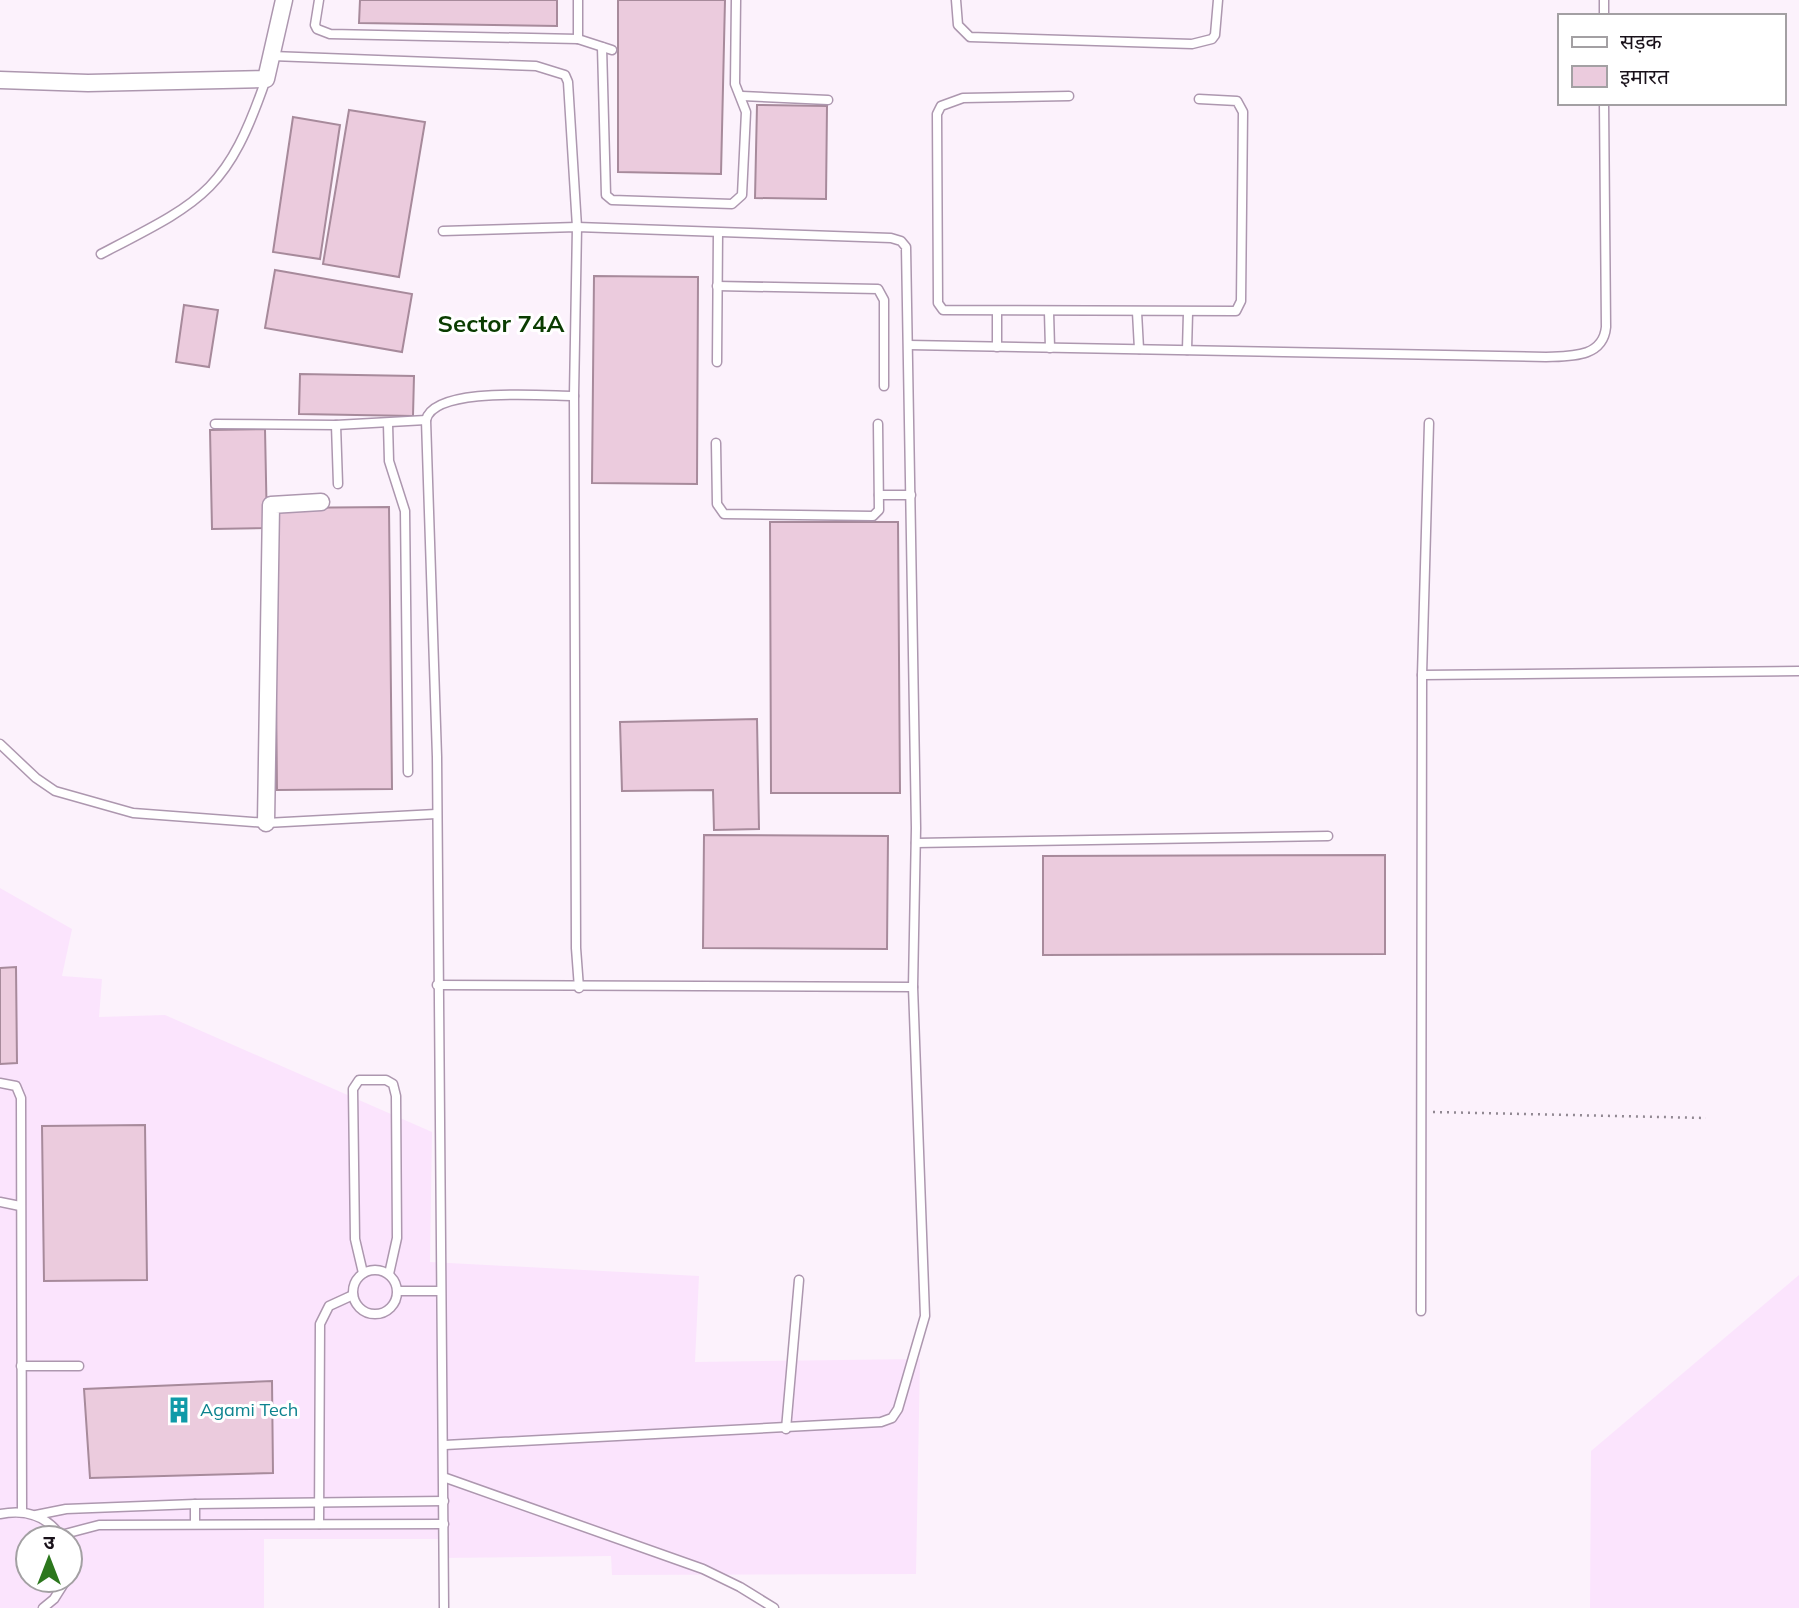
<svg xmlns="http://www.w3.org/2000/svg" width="1799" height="1608" viewBox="0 0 1799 1608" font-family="Mulish,'Noto Sans Devanagari',sans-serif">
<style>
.built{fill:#fbe4fd;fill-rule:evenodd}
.building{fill:#ebcbdd;stroke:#a78a9b;stroke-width:2}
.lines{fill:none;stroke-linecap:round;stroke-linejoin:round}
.lane-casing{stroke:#ad97af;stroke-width:11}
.street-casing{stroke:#ad97af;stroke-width:19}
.path{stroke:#918892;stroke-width:2.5;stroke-dasharray:2 5;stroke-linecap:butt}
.lane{stroke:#fff;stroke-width:8}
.street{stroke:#fff;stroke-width:16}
.labels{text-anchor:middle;stroke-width:6;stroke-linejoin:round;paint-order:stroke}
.culture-label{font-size:18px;fill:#0d838f;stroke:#fff;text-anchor:start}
.district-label{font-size:24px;font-weight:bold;fill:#0a3c01;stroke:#fff}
</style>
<rect width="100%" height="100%" fill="#fcf2fc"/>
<g class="built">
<path d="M0 888 72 929 62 976 102 979 99 1017 165 1015 432 1132 430 1262 699 1276 695 1362 920 1359 916 1574 612 1575 611 1556 440 1558 439 1539H264V1608H0ZM28 1538H70V1580H28Z"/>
<polygon points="1799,1275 1799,1608 1590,1608 1591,1451"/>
</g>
<g class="building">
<polygon points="360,0 557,0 557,26 359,23"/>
<polygon points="618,0 725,0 721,174 618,172"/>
<polygon points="757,105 827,106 826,199 755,198"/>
<polygon points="349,110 425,122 399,277 323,264"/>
<polygon points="293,117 340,125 320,259 273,252"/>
<polygon points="275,270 412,294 402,352 265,328"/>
<polygon points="594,276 698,277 697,484 592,483"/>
<polygon points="184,305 218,310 209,367 176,362"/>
<polygon points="300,374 414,376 413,416 299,414"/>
<polygon points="265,429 267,528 212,529 210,430"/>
<polygon points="389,507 392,789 277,790 274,508"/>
<polygon points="770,522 898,522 900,793 771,793"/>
<polygon points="757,719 759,829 714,830 713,790 622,791 620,722"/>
<polygon points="704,835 888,836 887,949 703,948"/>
<polygon points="1385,855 1385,954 1043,955 1043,856"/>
<polygon points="16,967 17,1063 0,1064 0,968"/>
<polygon points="145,1125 147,1280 44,1281 42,1126"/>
<polygon points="272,1381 273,1473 90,1478 84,1389"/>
</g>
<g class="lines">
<g class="lane-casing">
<g id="lane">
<polyline points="319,0 315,25 317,29 330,34 578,39 612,50"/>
<polyline points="956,0 958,25 970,37 1192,44 1212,39 1215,35 1218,0"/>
<polyline points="1604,0 1604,16"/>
<polyline points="578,39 578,0"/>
<polyline points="602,47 606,195 612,200 732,204 742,195 746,112 735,84 736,0"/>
<polyline points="272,56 536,66 565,75 568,82 577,227 574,396 576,948 579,988"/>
<polyline points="742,96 828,100"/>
<polyline points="1069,96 963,98 941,106 937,114 938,303 943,310 1236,311 1241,301 1243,112 1237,101 1199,99"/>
<polyline points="443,231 577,227 891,238 901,241 906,247 916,828 913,987 925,1316 898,1409 892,1418 881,1422 445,1445"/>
<path d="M101 254C203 201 227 192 266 79"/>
<polyline points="717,286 878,289 884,300 884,386"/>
<polyline points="997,311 997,347"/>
<polyline points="1049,312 1050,348"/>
<polyline points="1137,312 1139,349"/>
<path d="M909 345 1546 357C1570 356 1603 358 1606 327L1604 103"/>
<polyline points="1187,350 1188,313"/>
<polyline points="717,362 718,233"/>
<polyline points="215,424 336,425 426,420"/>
<polyline points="388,424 389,461 405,511 408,772"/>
<polyline points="336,425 338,484"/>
<polyline points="716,443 717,504 724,514 873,516 879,510 878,424"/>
<polyline points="879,495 911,495"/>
<polyline points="1422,675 1799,671"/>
<polyline points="0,744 36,778 55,791 133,813 266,823 436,814"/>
<polyline points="916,843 1328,836"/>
<polyline points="437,985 913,987"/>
<polyline points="0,1083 16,1086 21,1098 22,1510"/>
<polyline points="0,1202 20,1206"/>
<circle cx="375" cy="1292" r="22"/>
<polyline points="363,1273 355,1239 353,1089 359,1080 386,1080 393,1084 396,1096 397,1238 389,1274"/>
<polyline points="398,1291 439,1291"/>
<polyline points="1421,1311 1422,675 1429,423"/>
<polyline points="21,1366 79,1366"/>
<polyline points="786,1429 799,1280"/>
<polyline points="446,1478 703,1569 740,1587 774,1608"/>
<polyline points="195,1504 195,1524"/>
<path d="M0 1514C26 1509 47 1515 62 1538"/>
<polyline points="36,1515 66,1509 195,1504 444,1501"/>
<polyline points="319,1524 320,1324 329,1306 353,1295"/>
<polyline points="61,1535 99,1525 444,1524"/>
<polyline points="43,1608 54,1599 66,1580"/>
<path d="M444 1608 437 757 426 420C434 386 545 396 574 396"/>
</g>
</g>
<g class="street-casing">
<g id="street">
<polyline points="0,80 88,83 266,79 284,0"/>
<polyline points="266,823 271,505 321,502"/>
</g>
</g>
<polyline class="path" points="1433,1112 1706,1118"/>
<use href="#lane" class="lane"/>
<use href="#street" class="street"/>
</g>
<defs>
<g id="building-bare" transform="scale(2.1)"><path d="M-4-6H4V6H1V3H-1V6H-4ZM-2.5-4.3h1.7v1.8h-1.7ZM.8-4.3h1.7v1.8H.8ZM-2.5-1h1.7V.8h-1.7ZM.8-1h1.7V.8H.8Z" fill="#0f9aa8" stroke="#fff" stroke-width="2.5" paint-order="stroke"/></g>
</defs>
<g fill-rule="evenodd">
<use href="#building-bare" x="179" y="1410"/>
</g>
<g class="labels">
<g class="culture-label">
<text x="200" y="1416">Agami Tech</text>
</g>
<g class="district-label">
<text x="501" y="332">Sector 74A</text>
</g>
</g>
<rect x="1558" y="14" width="228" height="91" fill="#ffffff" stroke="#a3a0a3" stroke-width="2"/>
<rect x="1572" y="37" width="35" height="10" fill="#ffffff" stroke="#a3a0a3" stroke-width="2"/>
<text x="1620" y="49" font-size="21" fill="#19111a">सड़क</text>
<rect x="1572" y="66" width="35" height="21" fill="#ebcbdd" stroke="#a3a0a3" stroke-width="2"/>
<text x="1620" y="84" font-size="21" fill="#19111a">इमारत</text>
<g transform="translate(49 1559)"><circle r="33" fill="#ffffff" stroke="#a3a0a3" stroke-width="2"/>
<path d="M0-5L12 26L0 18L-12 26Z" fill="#2c771d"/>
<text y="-10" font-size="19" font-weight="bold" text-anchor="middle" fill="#19111a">उ</text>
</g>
</svg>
